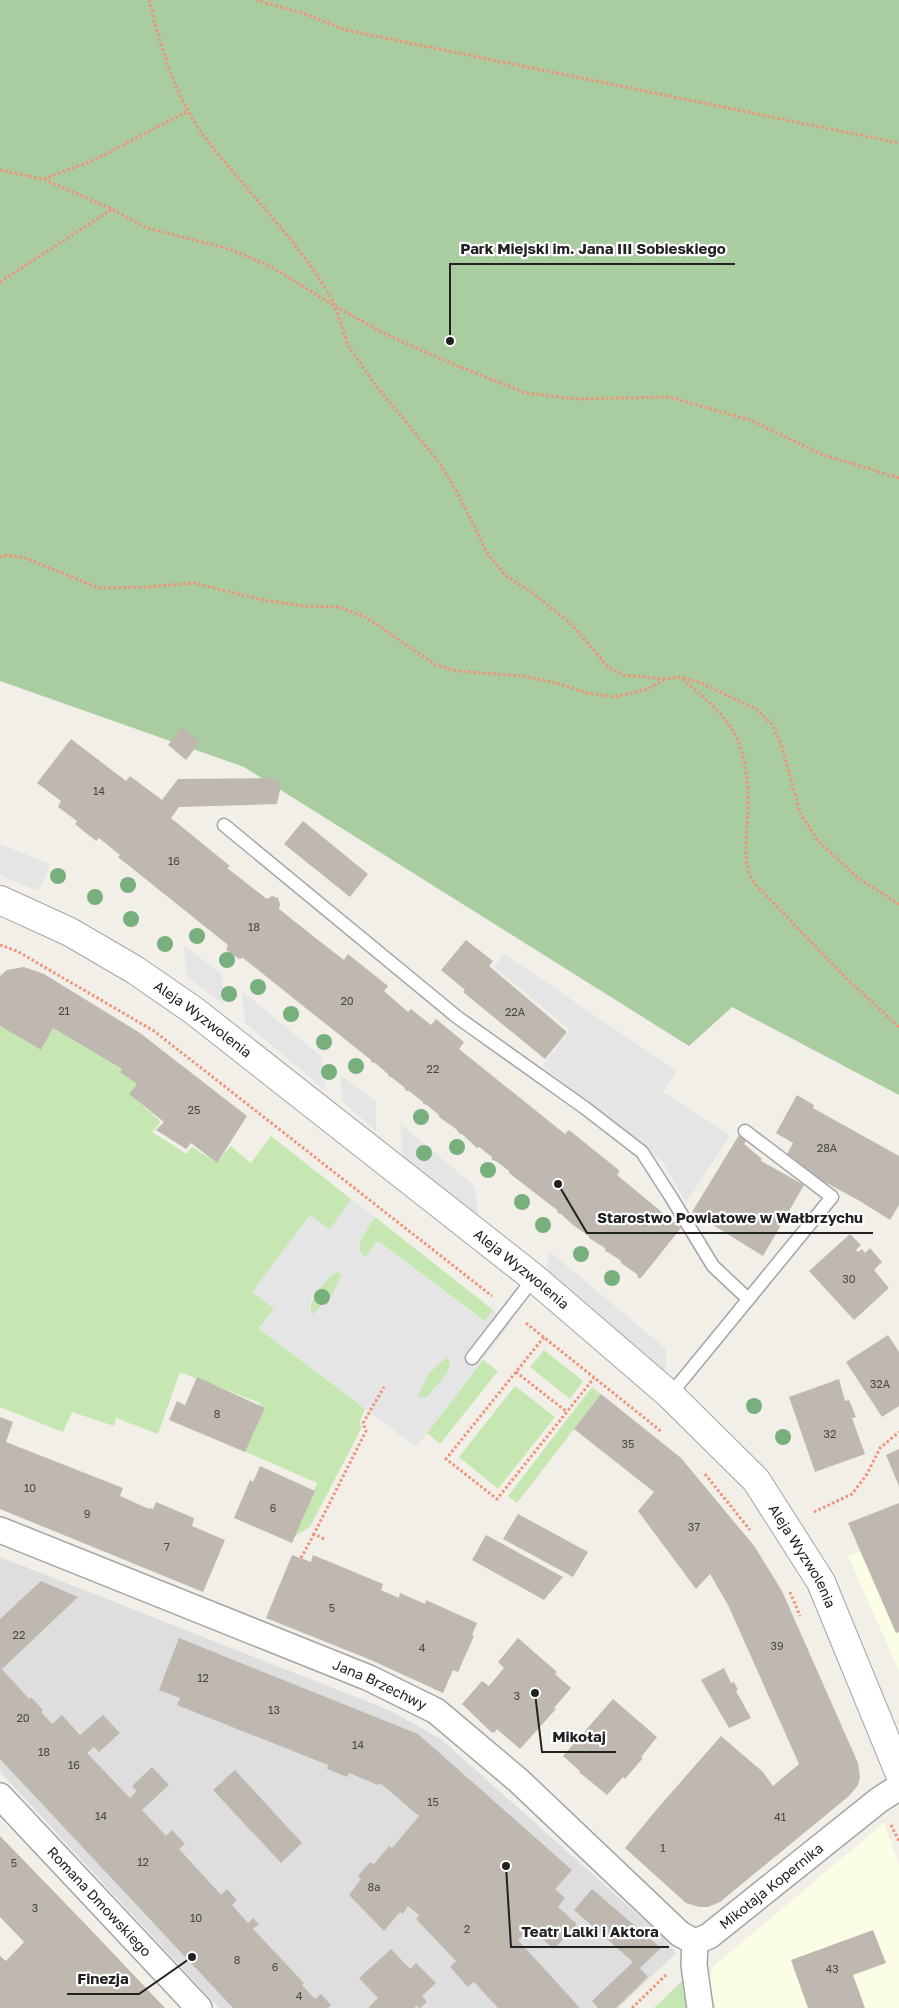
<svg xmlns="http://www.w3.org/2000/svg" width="899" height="2008" viewBox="0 0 899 2008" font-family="'Golos Text',sans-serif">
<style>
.residential{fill:#dfdede}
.education{fill:#fbfde5}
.grass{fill:#c7e7b2}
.forest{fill:#a9cda0}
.parking{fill:#e5e5e5;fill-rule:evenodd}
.building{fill:#beb8b1}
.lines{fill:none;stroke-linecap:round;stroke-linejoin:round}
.service-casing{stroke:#a5a5a5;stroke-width:15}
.minor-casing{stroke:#a5a5a5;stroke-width:28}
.tertiary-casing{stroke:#a5a5a5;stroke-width:30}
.path{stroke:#f29178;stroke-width:3;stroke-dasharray:2.5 2.5;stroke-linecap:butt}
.service{stroke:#fff;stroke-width:12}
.minor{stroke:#fff;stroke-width:25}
.tertiary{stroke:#fff;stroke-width:28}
.tree{fill:#77af7d}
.labels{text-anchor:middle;stroke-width:4.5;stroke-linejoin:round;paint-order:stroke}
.number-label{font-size:11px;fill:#484745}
.street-label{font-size:14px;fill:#212121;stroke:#fff}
.leader{fill:none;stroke:#212121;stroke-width:2}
.callout-dot{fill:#212121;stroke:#fff;stroke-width:2}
.callout-label{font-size:15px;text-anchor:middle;font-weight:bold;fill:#212121;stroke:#fff;stroke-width:4.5;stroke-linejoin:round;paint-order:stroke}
</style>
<rect width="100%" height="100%" fill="#f1efe8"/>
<polygon class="residential" points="0,1557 391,1711 442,1740 663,1937 676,1953 618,2008 219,2008 0,1772"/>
<g class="education">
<polygon points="899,1503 899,1671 848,1556 860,1551 848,1523"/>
<polygon points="884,1823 899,1865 899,2008 716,2008 710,1989 710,1976 714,1966"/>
</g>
<g class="grass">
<polygon points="0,1026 41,1050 53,1028 122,1069 137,1084 130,1094 161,1122 152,1132 187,1154 192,1147 217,1163 230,1146 251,1163 271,1136 351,1199 330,1230 310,1215 274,1309 259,1328 365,1409 359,1423 362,1427 310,1527 295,1536 317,1483 242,1450 260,1403 180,1372 158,1434 116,1418 114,1426 72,1412 63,1432 0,1407"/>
<polygon points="375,1217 493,1310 486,1322 378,1241 365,1257 360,1251 359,1242"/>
<path d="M337 1272 342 1274 331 1297 312 1315C305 1303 325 1277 337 1272Z"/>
<polygon points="544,1350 583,1381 570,1399 530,1367"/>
<path d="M448 1356C456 1370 436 1389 426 1398L417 1397 429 1373Z"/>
<polygon points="483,1360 498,1371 440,1444 427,1433"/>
<polygon points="515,1386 555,1417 498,1489 459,1457"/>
<polygon points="592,1387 601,1394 517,1503 508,1496"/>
<polygon points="683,1980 686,2008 654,2008"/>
</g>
<polygon class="forest" points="0,0 899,0 899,1095 732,1007 689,1046 244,767 0,681"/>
<g class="parking">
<polygon points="0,844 50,864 39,891 0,875"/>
<polygon points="184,946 222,974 224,1005 187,977"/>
<polygon points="504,954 677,1071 663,1092 730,1135 686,1203 663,1162 542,1066 570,1030 494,967"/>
<polygon points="242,991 322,1057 325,1090 245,1023"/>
<polygon points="340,1075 376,1101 376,1131 343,1102"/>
<polygon points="401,1124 475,1187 478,1217 402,1155"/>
<path d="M351 1199 375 1217 359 1242 360 1251 365 1257 378 1241 485 1322 493 1310 511 1323 416 1447 259 1329 274 1309 252 1292 310 1215 330 1230ZM337 1272 342 1274 331 1297 312 1315 309 1309 312 1299 329 1277ZM448 1356 451 1363 448 1372 426 1398 417 1397 429 1373Z"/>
<polygon points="549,1251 666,1349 666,1372 546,1271"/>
</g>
<g class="building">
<polygon points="182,727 200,742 186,760 168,745"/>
<polygon points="71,739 126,781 130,776 162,800 178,779 278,778 280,790 277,804 179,807 171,818 230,866 227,868 267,899 272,896 278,898 280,904 279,909 318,940 344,960 348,954 388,986 384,991 408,1012 411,1009 431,1025 436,1019 464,1042 459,1049 565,1134 569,1130 620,1171 617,1175 681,1228 641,1278 638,1278 637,1274 621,1263 621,1261 608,1252 606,1252 605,1248 589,1238 589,1236 573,1225 560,1213 558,1214 557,1210 509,1173 509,1171 496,1161 492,1160 492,1157 479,1147 477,1148 462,1134 460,1134 456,1129 439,1117 439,1115 427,1105 423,1104 423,1102 409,1091 406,1091 404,1087 391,1077 389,1077 388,1074 375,1063 371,1062 371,1060 243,958 239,959 226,950 228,945 118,857 120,855 99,838 96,841 75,824 77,821 58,807 61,801 37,783"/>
<polygon points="303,821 368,874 350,897 284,844"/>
<polygon points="466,940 493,961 489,966 567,1032 545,1059 463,992 465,990 441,970"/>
<polygon points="24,967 44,974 140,1033 247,1116 217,1163 191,1143 186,1149 156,1130 164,1122 129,1094 137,1084 120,1072 122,1069 53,1028 41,1050 0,1026 0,976 7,970"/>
<polygon points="797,1095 814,1105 813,1108 899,1156 899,1205 890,1220 858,1200 784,1160 793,1143 776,1133"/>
<polygon points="739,1135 746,1141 744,1144 762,1159 761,1161 804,1185 763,1256 692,1212"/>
<polygon points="850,1234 861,1245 856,1250 858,1252 862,1249 865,1253 870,1248 882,1262 874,1270 889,1288 854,1320 809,1271"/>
<polygon points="888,1335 899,1352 899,1406 882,1417 846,1362"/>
<polygon points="197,1377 265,1408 245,1452 169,1420 177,1401 185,1405"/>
<polygon points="839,1379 845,1401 849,1400 856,1417 852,1418 865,1454 815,1472 789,1397"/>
<polygon points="601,1394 681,1458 755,1547 782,1591 858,1763 860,1777 858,1785 849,1796 720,1902 708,1907 699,1907 686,1903 625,1848 657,1809 721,1736 763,1772 773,1786 799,1764 728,1605 710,1574 696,1589 638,1511 654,1492 574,1429"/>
<polygon points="0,1417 13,1422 6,1442 123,1488 120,1496 149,1509 150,1508 153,1509 156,1502 194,1518 192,1526 225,1540 203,1592 0,1509"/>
<polygon points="899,1449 899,1486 886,1455"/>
<polygon points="260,1466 315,1491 292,1543 234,1518 250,1480 253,1482"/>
<polygon points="899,1503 899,1632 896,1633 848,1523"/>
<polygon points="518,1514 588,1552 573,1577 503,1539"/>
<polygon points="486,1535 563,1577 544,1600 472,1560"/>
<polygon points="292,1555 311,1562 313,1555 383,1584 381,1590 399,1598 400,1593 425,1604 426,1600 477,1623 472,1635 474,1636 458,1672 453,1670 443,1693 371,1660 266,1618"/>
<polygon points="41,1581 78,1597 2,1669 29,1699 31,1697 43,1710 41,1712 52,1724 62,1715 80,1735 103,1715 120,1733 99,1752 94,1747 87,1753 130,1798 137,1791 132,1786 152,1767 169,1785 142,1810 166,1836 172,1830 185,1844 179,1849 221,1895 227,1889 237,1900 232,1905 248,1923 253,1918 259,1924 253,1929 304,1983 302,1985 315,1999 321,1994 331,2005 328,2008 233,2008 0,1759 0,1619"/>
<polygon points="179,1638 418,1734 572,1870 555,1889 565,1898 558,1907 577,1924 554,1949 530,1928 518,1940 580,2008 498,2008 474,1982 468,1987 450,1967 456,1961 416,1919 419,1915 408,1906 403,1914 400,1912 384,1931 349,1895 361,1879 358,1876 370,1862 374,1864 389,1846 392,1848 419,1816 380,1783 378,1785 349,1773 347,1777 327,1769 328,1765 177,1705 180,1698 159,1690"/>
<polygon points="518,1638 557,1672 555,1674 571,1688 554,1708 556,1709 520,1749 497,1729 494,1733 491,1732 462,1704 482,1681 489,1686 504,1668 498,1662"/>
<polygon points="724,1668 731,1683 734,1682 738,1690 736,1691 751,1718 729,1728 701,1680"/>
<polygon points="613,1699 657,1737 641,1757 643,1758 625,1779 623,1777 607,1795 579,1772 580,1771 563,1756"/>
<polygon points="235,1770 302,1843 281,1863 213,1790"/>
<polygon points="0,1836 92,1931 165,2008 0,2008 0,1956 6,1961 24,1942 0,1917"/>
<polygon points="592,1889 661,1948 640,1968 648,1977 616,2008 598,2008 592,2001 633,1962 574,1910"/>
<polygon points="873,1930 886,1963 853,1975 865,2008 808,2008 791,1960"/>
<polygon points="391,1949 410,1969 416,1963 436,1983 422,1996 427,2002 420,2008 416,2006 414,2008 368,2008 378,1998 359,1978"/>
</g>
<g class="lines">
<g class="service-casing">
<g id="service">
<polyline points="224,825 457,1017 585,1108 642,1152 671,1197 713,1266 748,1299"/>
<polyline points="472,1358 534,1278"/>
<polyline points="670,1395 832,1197 745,1131"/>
</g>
</g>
<g class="minor-casing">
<g id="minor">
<path id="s1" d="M0 1530 369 1678 436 1711 519 1781 680 1934 695 1942"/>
<path id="s2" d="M0 1796 199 2008"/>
<path id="s3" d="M695 1942 709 1936 879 1800 899 1787"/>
<polyline points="695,1942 694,1965 700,2008"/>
</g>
</g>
<g class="tertiary-casing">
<g id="tertiary">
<path id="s4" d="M0 900 70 932 135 970 193 1010 534 1278 670 1395 756 1480 821 1582 899 1772"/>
</g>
</g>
<g class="path">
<path d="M149 0C159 38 169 77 188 111 203 139 226 163 246 187 278 224 311 261 335 305"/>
<polyline points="256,0 305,14 346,30 899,143"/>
<polyline points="0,170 43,179 112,209 147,228 229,249 270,266 335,306"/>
<polyline points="44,179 94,160 188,111"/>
<polyline points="0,282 112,209"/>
<polyline points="899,478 821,454 750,420 669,397 575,399 526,393 455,365 387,335 335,306 348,346 377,387 439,462 458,494 488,554 505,575 533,593 571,624 609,668 624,675 665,679 681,677 701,683 756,709 771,723 781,743 800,813 818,841 858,878 899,904"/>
<polyline points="0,557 4,555 25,558 99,588 147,587 194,583 263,600 304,606 338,607 364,616 436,665 456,671 523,676 560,684 587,693 615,697 647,689 664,680"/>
<path d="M683 679C700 694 722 712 733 731 749 758 749 795 747 825 746 845 743 867 755 884L847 979 899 1027"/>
<polyline points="0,945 17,951 154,1031 492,1296"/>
<polyline points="526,1323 662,1432"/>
<polyline points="544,1337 446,1459 497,1499 594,1378"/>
<polyline points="516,1372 567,1412"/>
<polyline points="705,1474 750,1530"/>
<polyline points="814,1512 852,1494 867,1474 880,1448 899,1432"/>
<polyline points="324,1539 314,1534 366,1431 363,1423 384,1387"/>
<polyline points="301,1558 314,1534"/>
<polyline points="790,1592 800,1616"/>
<polyline points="891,1825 899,1841"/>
<polyline points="632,2008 666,1975"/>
</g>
<use href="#service" class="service"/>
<use href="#minor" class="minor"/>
<use href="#tertiary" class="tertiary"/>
</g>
<g class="tree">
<circle cx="58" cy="876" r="8"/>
<circle cx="128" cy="885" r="8"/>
<circle cx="95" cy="897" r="8"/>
<circle cx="131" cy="919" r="8"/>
<circle cx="197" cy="936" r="8"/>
<circle cx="165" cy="944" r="8"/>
<circle cx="227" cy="960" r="8"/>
<circle cx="258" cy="987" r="8"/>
<circle cx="229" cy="994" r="8"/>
<circle cx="291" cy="1014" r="8"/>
<circle cx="324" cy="1042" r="8"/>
<circle cx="356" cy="1066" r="8"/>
<circle cx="329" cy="1072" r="8"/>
<circle cx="421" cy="1117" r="8"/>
<circle cx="457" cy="1147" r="8"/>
<circle cx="424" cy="1153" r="8"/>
<circle cx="488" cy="1170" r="8"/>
<circle cx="522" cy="1202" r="8"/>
<circle cx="543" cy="1225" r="8"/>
<circle cx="581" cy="1254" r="8"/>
<circle cx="612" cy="1278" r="8"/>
<circle cx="322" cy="1297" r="8"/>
<circle cx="754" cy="1406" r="8"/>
<circle cx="783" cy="1437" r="8"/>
</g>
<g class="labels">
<g class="number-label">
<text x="99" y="795">14</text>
<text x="174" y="865">16</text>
<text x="254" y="931">18</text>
<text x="347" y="1005">20</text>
<text x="64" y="1015">21</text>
<text x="515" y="1016">22A</text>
<text x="433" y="1073">22</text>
<text x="194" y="1114">25</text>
<text x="827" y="1152">28A</text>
<text x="849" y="1283">30</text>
<text x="880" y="1388">32A</text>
<text x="217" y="1418">8</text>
<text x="830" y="1438">32</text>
<text x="628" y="1448">35</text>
<text x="30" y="1492">10</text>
<text x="273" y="1512">6</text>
<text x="87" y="1518">9</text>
<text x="694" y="1531">37</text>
<text x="167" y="1551">7</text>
<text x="332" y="1612">5</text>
<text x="19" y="1639">22</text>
<text x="777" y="1650">39</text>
<text x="422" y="1652">4</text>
<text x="203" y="1682">12</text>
<text x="517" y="1700">3</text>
<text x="274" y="1714">13</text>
<text x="23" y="1722">20</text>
<text x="358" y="1749">14</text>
<text x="44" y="1756">18</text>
<text x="74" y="1769">16</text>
<text x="433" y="1806">15</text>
<text x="101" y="1820">14</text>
<text x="780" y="1821">41</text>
<text x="663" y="1852">1</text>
<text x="143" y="1866">12</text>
<text x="14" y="1867">5</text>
<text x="374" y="1891">8a</text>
<text x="35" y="1912">3</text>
<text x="196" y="1922">10</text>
<text x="467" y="1933">2</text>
<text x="237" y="1964">8</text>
<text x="275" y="1971">6</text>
<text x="832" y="1973">43</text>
<text x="299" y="2000">4</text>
</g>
<g class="street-label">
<text dy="5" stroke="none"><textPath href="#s4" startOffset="236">Aleja Wyzwolenia</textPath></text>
<text dy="5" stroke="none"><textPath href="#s4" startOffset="641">Aleja Wyzwolenia</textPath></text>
<text dy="5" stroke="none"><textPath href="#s4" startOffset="1046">Aleja Wyzwolenia</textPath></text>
<text dy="5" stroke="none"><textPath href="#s1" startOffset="410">Jana Brzechwy</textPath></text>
<text dy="5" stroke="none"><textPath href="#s3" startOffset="95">Mikołaja Kopernika</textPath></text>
<text dy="5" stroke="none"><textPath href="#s2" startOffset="145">Romana Dmowskiego</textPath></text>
</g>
</g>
<path class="leader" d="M450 341L450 264H735M558 1184L587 1233H873M535 1693L542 1752H616M506 1866L511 1947H669M192 1957L139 1994H67"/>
<g class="callout-dot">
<circle cx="450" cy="341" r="5"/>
<circle cx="558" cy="1184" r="5"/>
<circle cx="535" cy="1693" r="5"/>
<circle cx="506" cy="1866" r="5"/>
<circle cx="192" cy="1957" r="5"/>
</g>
<g class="callout-label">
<text x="593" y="254">Park Miejski im. Jana III Sobieskiego</text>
<text x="730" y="1223">Starostwo Powiatowe w Wałbrzychu</text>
<text x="579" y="1742">Mikołaj</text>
<text x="590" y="1937">Teatr Lalki i Aktora</text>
<text x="103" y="1984">Finezja</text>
</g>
</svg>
